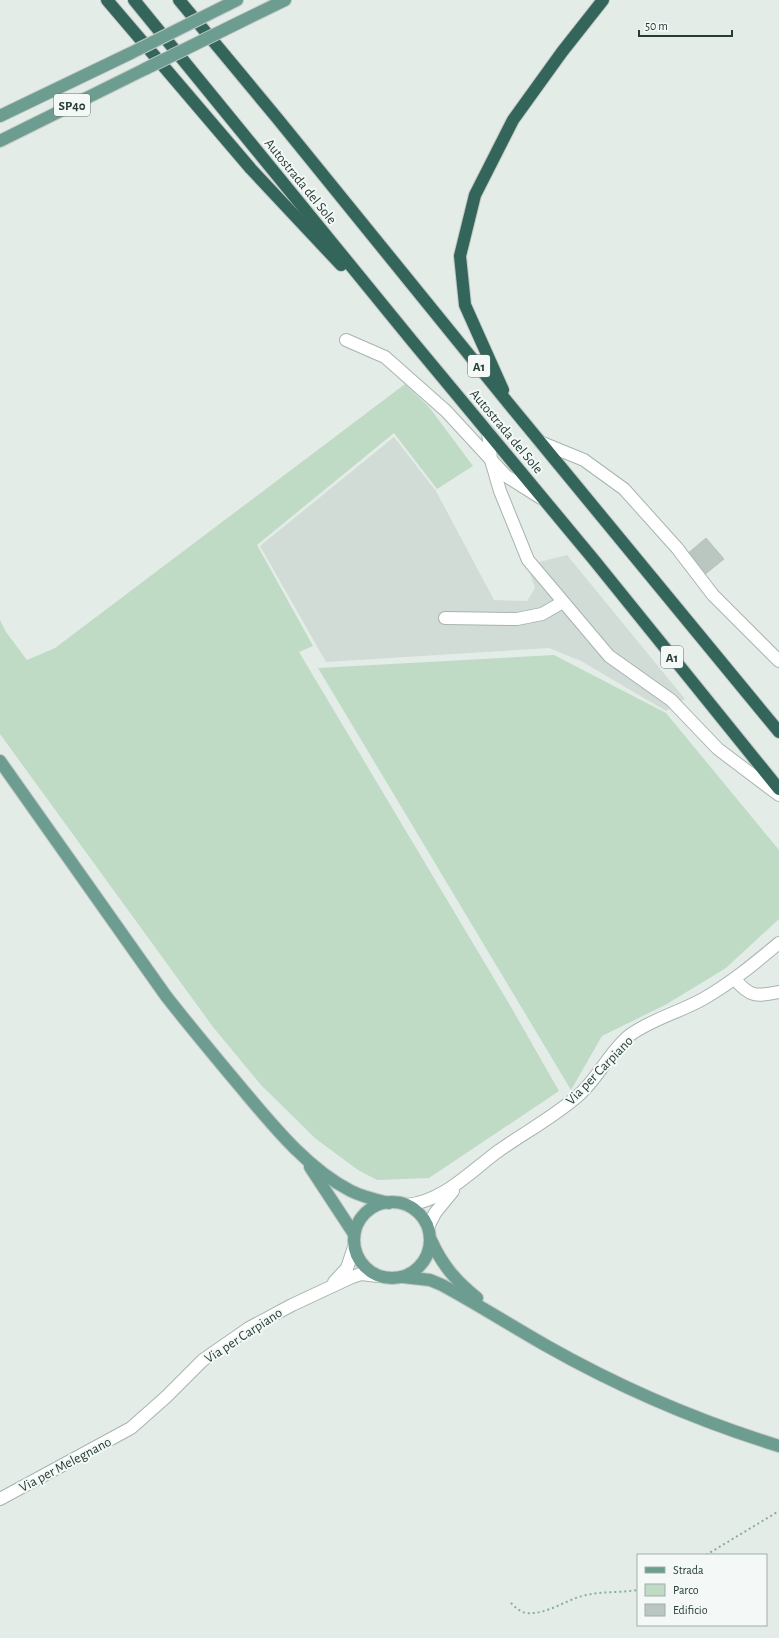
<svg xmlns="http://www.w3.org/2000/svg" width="779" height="1638" viewBox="0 0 779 1638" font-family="'Alegreya Sans',sans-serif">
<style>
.built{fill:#d2dcd7}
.green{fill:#bfdbc6}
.building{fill:#bac7c1;stroke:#b7c5bf}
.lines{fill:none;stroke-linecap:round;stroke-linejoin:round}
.minor-casing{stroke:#a7b4af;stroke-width:14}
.major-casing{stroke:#c2c8c6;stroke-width:14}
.highway-casing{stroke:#c2c8c6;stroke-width:14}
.path{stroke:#88ada0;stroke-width:2;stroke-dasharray:2 3;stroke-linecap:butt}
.minor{stroke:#fff;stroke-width:12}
.major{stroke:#6d9d90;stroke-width:12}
.highway{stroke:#34655a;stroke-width:12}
.major-bridge-casing{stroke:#c2c8c6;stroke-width:14;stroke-linecap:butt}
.major-bridge{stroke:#6d9d90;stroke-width:12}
.labels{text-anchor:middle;stroke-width:4;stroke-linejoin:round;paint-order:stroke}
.shield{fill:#f4f9f7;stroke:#63756f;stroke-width:1}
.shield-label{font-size:13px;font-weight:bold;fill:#253c35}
.street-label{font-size:14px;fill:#253c35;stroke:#f4f9f7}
</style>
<rect width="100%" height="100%" fill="#e4ece8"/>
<polygon class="built" points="394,437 436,491 494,600 527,601 535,588 527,565 567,555 685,699 666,711 581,661 549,648 326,662 260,546"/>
<g class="green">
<polygon points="405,384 429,407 473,466 437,489 394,433 257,545 313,646 299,652 511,1007 559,1091 429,1178 377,1180 358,1170 316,1139 261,1085 213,1027 0,734 0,620 6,632 27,660 55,648"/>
<polygon points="554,655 666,713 779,850 779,919 726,968 667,1004 602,1036 571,1090 318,668"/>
</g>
<polygon class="building" points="706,538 724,559 703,576 686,555"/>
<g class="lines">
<g class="minor-casing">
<g id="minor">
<polyline points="346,340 385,357 446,411 506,476 541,498"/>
<polyline points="488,432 491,460 500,491 528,560 609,656 671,700 718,749 779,795"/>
<polyline points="540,442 584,460 624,489 677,548 713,595 779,661"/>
<polyline points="445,618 517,619 542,614 563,602"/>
<path d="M735 979C750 998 757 996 779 992"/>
<path d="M407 1205C443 1201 469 1173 497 1152 525 1132 556 1116 581 1093 600 1075 610 1051 630 1035 652 1019 680 1012 703 999 731 983 755 963 779 943"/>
<polyline points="428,1227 435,1213 453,1191"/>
<polyline points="334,1282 347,1268 354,1247"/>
<polyline points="0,1499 131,1428 166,1397 203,1360 249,1328 292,1305 352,1277 361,1274 378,1276"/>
</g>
</g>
<g class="major-casing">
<g id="major">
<polyline points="227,5 237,0"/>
<polyline points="240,22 285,0"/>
<polyline points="0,116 131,53"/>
<polyline points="0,141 145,69"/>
<path d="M0 761 166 996C191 1028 217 1059 243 1090 274 1127 308 1169 351 1191 363 1197 376 1200 389 1203"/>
<polyline points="310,1167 354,1234"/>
<circle cx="392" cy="1240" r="38"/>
<path d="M431 1240C442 1265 456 1281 477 1298"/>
<path d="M403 1277 430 1280 442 1285C477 1304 510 1325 545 1345 619 1387 698 1421 779 1446"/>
</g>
</g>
<g class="highway-casing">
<g id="highway">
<polyline points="107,0 251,169 341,265"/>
<polyline points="134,0 413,342 594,560 779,789"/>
<polyline points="179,0 277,118 509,404 779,732"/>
<polyline points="503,390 465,305 460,256 475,195 513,120 562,52 603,0"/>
</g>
</g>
<g class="path">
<polyline points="706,1555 779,1511"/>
<path d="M511 1603C515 1607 520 1612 526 1613 546 1615 564 1601 582 1596 601 1591 619 1593 638 1590"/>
</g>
<use href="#minor" class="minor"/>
<use href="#major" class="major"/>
<use href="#highway" class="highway"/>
<g class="major-bridge-casing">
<g id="major-bridge">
<polyline points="131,53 227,5"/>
<polyline points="145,69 240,22"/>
</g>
</g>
<use href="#major-bridge" class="major-bridge"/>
</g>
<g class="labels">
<g class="shield">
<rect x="54" y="94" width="36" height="22" rx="3"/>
<rect x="468" y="355" width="22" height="22" rx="3"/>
<rect x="661" y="646" width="22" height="22" rx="3"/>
</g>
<g class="shield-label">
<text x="72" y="110">SP40</text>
<text x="479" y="371">A1</text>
<text x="672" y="662">A1</text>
</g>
<g class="street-label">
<text transform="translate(301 181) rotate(51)" y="5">Autostrada del Sole</text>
<text transform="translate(507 431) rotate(50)" y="5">Autostrada del Sole</text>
<text transform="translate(599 1070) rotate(-46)" y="5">Via per Carpiano</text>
<text transform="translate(243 1335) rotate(-33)" y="5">Via per Carpiano</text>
<text transform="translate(65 1464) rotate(-28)" y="5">Via per Melegnano</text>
</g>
</g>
<rect x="637" y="1554" width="130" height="72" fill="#f4f9f7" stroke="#a1ada9"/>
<rect x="645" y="1567" width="20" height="6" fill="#6d9d90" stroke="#a1ada9"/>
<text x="673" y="1574" font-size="12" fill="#253c35">Strada</text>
<rect x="645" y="1584" width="20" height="12" fill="#bfdbc6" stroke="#a1ada9"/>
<text x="673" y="1594" font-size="12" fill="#253c35">Parco</text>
<rect x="645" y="1604" width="20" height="12" fill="#bac7c1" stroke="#a1ada9"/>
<text x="673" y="1614" font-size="12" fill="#253c35">Edificio</text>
<path d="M639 30v6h93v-6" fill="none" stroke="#253c35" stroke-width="2"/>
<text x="645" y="30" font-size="12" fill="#253c35" stroke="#f4f9f7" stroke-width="3" paint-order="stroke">50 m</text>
</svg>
